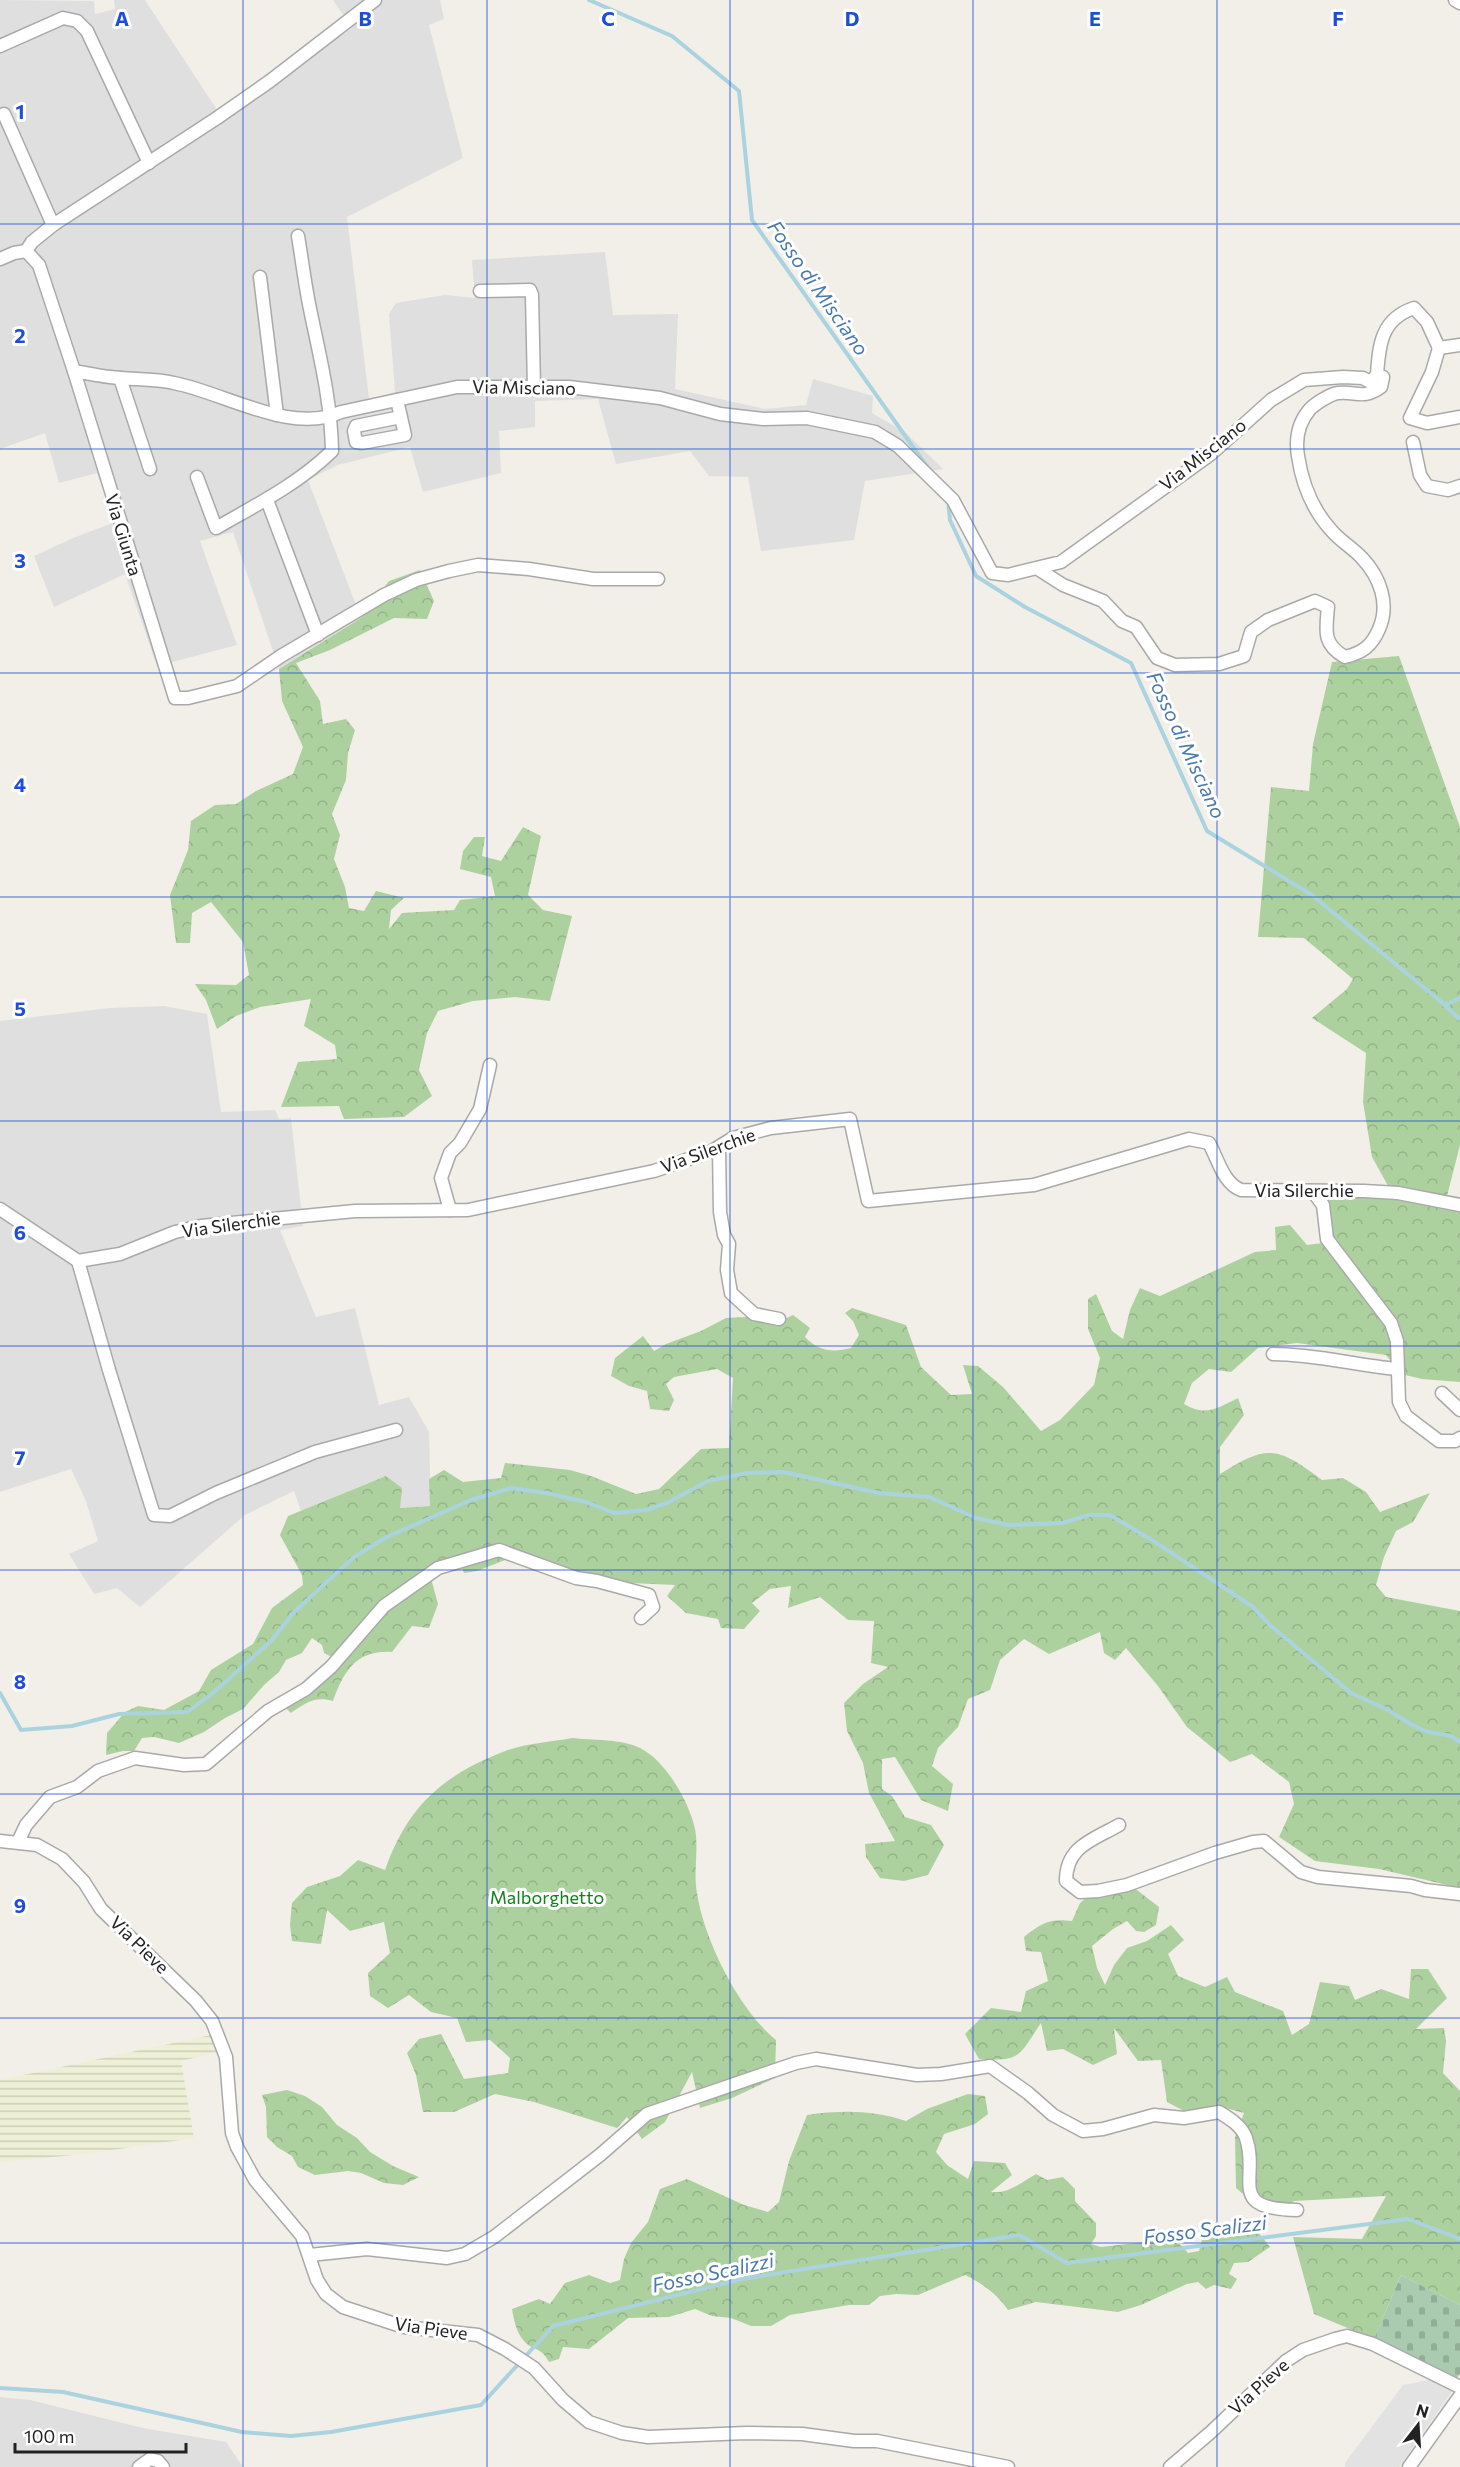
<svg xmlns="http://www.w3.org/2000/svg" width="1460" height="2467" viewBox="0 0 1460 2467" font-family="Commissioner,sans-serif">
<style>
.residential{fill:#e0dfdf}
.farmland{fill:url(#farmland-rules)}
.forest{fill:url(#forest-crowns)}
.cemetery{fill:url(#cemetery-stones)}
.parking{fill:#e2e2e2}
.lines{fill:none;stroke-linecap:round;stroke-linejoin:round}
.stream{stroke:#aad3df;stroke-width:4}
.minor-casing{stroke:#a9a9a9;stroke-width:15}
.minor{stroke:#fff;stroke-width:12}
.grid{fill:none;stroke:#1d4ed8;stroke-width:1.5;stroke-opacity:0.55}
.labels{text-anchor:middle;stroke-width:6;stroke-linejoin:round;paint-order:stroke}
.street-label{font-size:18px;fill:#222;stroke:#fff}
.park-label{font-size:18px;fill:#0c8416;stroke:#fff}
.water-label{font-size:20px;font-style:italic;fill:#4a7aab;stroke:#fff}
.grid-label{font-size:20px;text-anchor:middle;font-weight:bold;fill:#1d4ed8;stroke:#fff;stroke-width:6;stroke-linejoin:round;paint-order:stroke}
</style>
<defs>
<pattern id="farmland-rules" width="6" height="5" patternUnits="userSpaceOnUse" patternTransform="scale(1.5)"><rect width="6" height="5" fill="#eef0d5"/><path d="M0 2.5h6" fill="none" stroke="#ccceb7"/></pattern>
<pattern id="forest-crowns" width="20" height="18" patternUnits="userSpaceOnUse" patternTransform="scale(1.5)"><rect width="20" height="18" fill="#add19e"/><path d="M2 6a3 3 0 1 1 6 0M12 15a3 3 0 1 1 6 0" fill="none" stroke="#95b388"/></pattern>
<pattern id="cemetery-stones" width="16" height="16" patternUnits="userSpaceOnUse" patternTransform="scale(1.5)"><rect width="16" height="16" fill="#aacbaf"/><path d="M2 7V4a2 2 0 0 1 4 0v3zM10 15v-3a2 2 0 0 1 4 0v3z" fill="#92ae96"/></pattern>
</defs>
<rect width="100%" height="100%" fill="#f2efe9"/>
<g class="residential">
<polygon points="0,0 94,1 95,14 115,9 114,0 145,0 223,119 352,28 333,0 440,0 444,19 429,25 463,158 347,217 369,399 395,392 389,314 396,303 445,295 475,298 472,260 605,252 613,315 678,314 675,389 765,409 806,405 813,379 873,396 872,413 906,433 943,469 865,481 854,540 761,551 748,477 709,476 690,451 616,464 598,399 535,401 535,427 499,431 501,473 423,492 410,447 338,465 308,480 361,618 279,669 233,532 200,541 237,645 157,666 125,574 54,607 34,556 73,538 115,522 97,473 59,483 45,433 0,449"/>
<polygon points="164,1006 207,1014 221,1112 275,1110 279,1119 291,1118 303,1226 280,1230 316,1317 355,1308 379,1405 409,1397 429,1432 431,1506 400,1508 368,1483 301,1511 294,1491 245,1515 140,1607 117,1588 94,1594 69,1554 98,1541 86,1501 71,1469 0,1492 0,1021 110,1008"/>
<polygon points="0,2397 30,2400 143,2428 226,2442 243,2467 0,2467"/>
</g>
<polygon class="farmland" points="211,2035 218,2052 181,2061 194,2138 85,2154 0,2162 0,2080"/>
<g class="forest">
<polygon points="420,570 434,601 427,619 394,618 330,650 296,663 320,701 323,724 346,719 355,730 348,753 346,780 332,814 340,835 334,859 345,887 349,908 364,911 376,891 404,898 391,910 389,929 402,913 454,910 460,900 495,896 491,877 460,869 463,851 474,837 485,837 482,856 501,861 523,827 541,836 528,895 543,910 572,916 550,1001 515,997 473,1001 438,1011 427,1033 419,1070 432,1096 404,1117 344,1119 339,1106 281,1107 298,1062 337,1059 335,1045 304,1026 311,999 260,1007 236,1016 217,1029 206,1000 195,984 236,985 249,975 243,942 211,902 192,913 190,943 176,943 170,895 188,850 191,821 215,805 236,804 256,791 293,774 303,747 282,701 279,669 361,618 389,581"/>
<path d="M1399 656 1460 827V1145L1445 1204 1460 1207V1382L1422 1379 1401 1374 1386 1355 1297 1343 1258 1348 1231 1372 1209 1369 1192 1383 1184 1404C1206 1417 1217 1408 1238 1398L1244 1415 1220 1447V1474C1267 1444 1277 1446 1322 1480L1343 1478 1366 1492 1380 1512 1430 1493 1413 1522 1396 1531 1384 1557 1376 1585 1386 1597 1460 1611V1888L1379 1869 1315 1861 1279 1837 1294 1804 1289 1782 1252 1754 1230 1762 1187 1727 1158 1686 1126 1648 1115 1660 1104 1653 1100 1632 1049 1654 1024 1639 1000 1660 990 1690 968 1699 958 1727 938 1748 932 1766 953 1784 948 1811 921 1800 895 1757 882 1759V1789L892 1796 905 1817 931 1825 944 1845 928 1875 904 1881 880 1878 866 1857 865 1844 895 1841 869 1793 863 1763 847 1731 844 1703 863 1684 888 1667 871 1663 874 1621 848 1620 820 1597 788 1608 791 1586 770 1589 752 1603 760 1611 744 1629 721 1628 718 1619 686 1613 667 1596 675 1585 631 1583 535 1569 505 1560 477 1571 464 1573 458 1557 429 1571 438 1604 429 1628 412 1626 392 1652C356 1650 344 1671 333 1701 314 1696 306 1703 291 1713L280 1703 332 1657 324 1653 322 1645 312 1638 302 1653 286 1660 279 1672 264 1685 243 1709 225 1718 204 1732 179 1743 154 1737 142 1738 134 1751H123L106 1755 107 1733 125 1712 138 1706 164 1710 199 1691 211 1670 253 1644 272 1608 303 1585 302 1575 280 1535 288 1516 386 1476 402 1488 400 1508 430 1506 429 1479 444 1470 463 1482 501 1478 505 1463 570 1470 591 1476 636 1494 659 1489 701 1449 729 1448 733 1378 717 1369 674 1377 666 1384 674 1400 669 1411 650 1409 647 1391 629 1386 611 1376 615 1358 643 1336 654 1351 666 1344 701 1331 726 1318 745 1317 774 1324 793 1315 810 1328 805 1337C818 1351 833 1353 851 1348L859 1335 853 1321 845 1313 852 1308 906 1325 921 1367 951 1395 972 1394 963 1365 978 1366 1003 1387 1041 1431 1060 1420 1094 1385 1100 1358 1088 1329V1299L1096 1294 1112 1331 1123 1339 1130 1310 1140 1288 1160 1296 1255 1252 1276 1250 1275 1227 1290 1225 1307 1245 1331 1242 1326 1198 1365 1193H1392L1372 1157 1363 1102 1366 1053 1312 1018 1347 989 1353 979 1304 938 1258 937 1271 787 1309 791 1313 744 1332 662Z"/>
<path d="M572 1738C591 1740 623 1739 640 1748 665 1760 689 1801 695 1829 699 1850 693 1872 697 1893 704 1940 739 2010 776 2040L775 2078 732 2098 700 2108 692 2072 665 2122 642 2139 627 2117 617 2128 534 2102 495 2094 454 2112H423L416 2075 407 2053 419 2039 441 2034 464 2079 508 2073 510 2058 490 2040 466 2042 457 2018 431 2012 409 1995 388 2008 370 1996 368 1973 390 1953 384 1922 350 1931 327 1910 321 1944 292 1941 290 1925 292 1903 307 1887 340 1876 358 1860 385 1870C408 1805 444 1774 508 1750 528 1743 551 1742 572 1738Z"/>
<path d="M1101 1885 1137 1890 1159 1907 1156 1925 1144 1932 1136 1931 1127 1921 1113 1929 1092 1946 1097 1968 1105 1985 1114 1965 1127 1948 1147 1941 1171 1925 1184 1940 1168 1954 1178 1976 1205 1987 1227 1977 1235 1992 1283 2011 1292 2035 1309 2024 1320 1982 1349 1986 1355 2000 1381 1989 1409 1999 1411 1969H1428L1447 1998 1416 2029 1444 2028 1446 2041 1443 2073 1460 2091V2305L1401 2275 1374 2339 1314 2314 1293 2237 1362 2239 1386 2196 1294 2201 1281 2212 1256 2205 1236 2188 1235 2137 1244 2113 1226 2108 1184 2111 1167 2102 1161 2060 1138 2061 1114 2028 1117 2054 1093 2065 1063 2049 1047 2051 1041 2023C1018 2057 1022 2061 979 2059L965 2034 991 2008 1021 2012 1026 1991 1048 1981 1041 1952 1026 1951 1024 1937C1041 1923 1050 1918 1072 1921L1080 1903Z"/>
<polygon points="287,2090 305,2096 322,2107 337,2125 357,2138 370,2152 393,2166 419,2177 403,2185 384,2183 361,2173 348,2171 315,2175 298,2167 292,2156 277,2147 267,2137 266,2107 262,2095"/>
<path d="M968 2094 985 2096 988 2114 975 2124 944 2134 936 2152 947 2165 968 2179 974 2161 1005 2163 1012 2175 991 2192C1009 2194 1020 2183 1036 2174L1047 2180 1063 2177 1075 2189V2201L1096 2223V2236L1091 2244 1101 2247 1171 2239 1179 2243 1188 2253 1199 2251 1202 2240 1211 2233 1258 2232 1270 2247 1248 2262 1234 2263 1229 2274 1237 2279 1231 2289 1214 2285 1206 2289 1198 2282 1187 2284 1141 2305 1118 2312 1036 2302 1008 2310C996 2293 983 2284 965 2275L918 2295 896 2294 880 2296 869 2305H849L790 2315 771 2326H751L731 2318 712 2316 695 2309 669 2317 628 2318 589 2349 563 2347 559 2359 549 2362C541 2346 532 2351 524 2341 516 2332 514 2320 512 2309L539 2299 550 2304 565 2283 589 2275 610 2283 620 2280 624 2259 631 2243 648 2222 660 2189 687 2179 744 2205 768 2212 779 2202 789 2161 807 2115C841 2110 874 2110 906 2121L927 2109Z"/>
</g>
<polygon class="cemetery" points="1401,2275 1460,2305 1460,2374 1455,2381 1374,2339"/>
<g class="parking">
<polygon points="400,407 410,441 344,455 339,431 346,428 346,418"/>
<polygon points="1429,2380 1453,2390 1399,2467 1345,2467 1345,2463 1403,2385"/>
</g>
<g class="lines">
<g class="stream">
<polyline points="589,0 672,36 739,91 752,220 928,468"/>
<polyline points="948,499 950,520 976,576 1025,607 1131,663 1207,831 1312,895 1445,1005 1460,998"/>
<polyline points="1445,1006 1460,1019"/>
<polyline points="0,1693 21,1730 72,1726 119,1714 187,1712 213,1693 272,1640 293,1613 354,1557 387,1537 471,1500 511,1488 546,1493 586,1502 614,1513 646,1510 667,1503 708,1481 747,1473 783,1472 879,1493 929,1497 976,1518 1008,1525 1063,1523 1089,1515 1110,1515 1155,1542 1253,1607 1271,1626 1351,1693 1388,1710 1412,1725 1428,1732 1451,1736 1460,1742"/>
<polyline points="0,2388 63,2392 242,2432 291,2436 331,2432 481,2405 553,2326 742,2279 1019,2235 1067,2263 1408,2219 1460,2239"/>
</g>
<g class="minor-casing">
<g id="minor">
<polyline points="1455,0 1460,3"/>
<polyline points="0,46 63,18 77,21 87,31 149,163"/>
<polyline points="4,114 53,225"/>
<polyline points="26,251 39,265 74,371 175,698 188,698 237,686 281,656 384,595 416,580 449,571 478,565 529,569 593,579 658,579"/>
<polyline points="0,259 14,253 26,251 32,242 53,225 217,118 270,81 375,0"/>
<polyline points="260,277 277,415"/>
<polyline points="480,291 530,290 532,295 534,389"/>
<polyline points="1439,348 1432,372 1410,418 1427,423 1460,417"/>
<path d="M74 371C86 373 98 376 110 377 131 380 153 378 174 383 225 393 291 435 341 412L457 387H569L660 398 720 414 763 419 807 418 875 432 898 446 953 500 992 573 1008 575 1061 562 1211 454 1271 400 1304 380 1343 377 1363 378 1370 382 1377 375C1379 345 1381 319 1414 308L1427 322 1439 348 1460 345"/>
<polyline points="120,378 150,469"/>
<polyline points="397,400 405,435 362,443 356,442 354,431 356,426 401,417"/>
<polyline points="1413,442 1420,475 1427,486 1448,490 1460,486"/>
<path d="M197 477 216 528C256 505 298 484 332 451 331 400 320 358 310 309 305 285 302 260 298 236"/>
<polyline points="267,500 318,635"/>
<path d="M1038 569 1063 585 1103 601 1122 621 1136 627 1157 658 1175 665 1219 664 1244 656 1251 632 1268 620 1315 601 1328 607C1326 630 1322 644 1345 657 1362 653 1372 646 1379 629 1390 604 1380 577 1362 558 1353 548 1340 541 1331 530 1312 509 1302 483 1298 456 1295 438 1298 423 1310 409 1315 404 1330 394 1338 393 1356 391 1363 400 1381 387L1383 377 1377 375"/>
<polyline points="719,1148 720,1212 724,1235 729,1244 727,1270 731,1293 754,1314 779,1319"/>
<polyline points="1313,1192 1323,1205 1327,1239 1391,1323 1397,1341 1399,1402 1406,1416 1439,1441 1455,1441 1460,1438"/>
<polyline points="0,1209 78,1261"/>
<polyline points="450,1210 441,1178 450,1153 460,1143 480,1109 490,1065"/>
<path d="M78 1261 120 1254 175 1232 201 1226 355 1211 468 1210 654 1171 712 1151 733 1138 771 1128 850 1119 868 1201 1034 1185 1189 1139 1209 1143C1218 1159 1223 1183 1241 1190L1364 1191 1398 1193 1460 1205"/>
<polyline points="78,1261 109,1370 154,1515 170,1516 216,1493 315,1452 396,1430"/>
<path d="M1273 1354C1314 1354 1355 1365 1397 1369"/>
<polyline points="1442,1393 1460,1410"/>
<path d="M1119 1825C1093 1840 1066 1846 1066 1881L1080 1892 1098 1891 1127 1885 1215 1853 1253 1842 1264 1841 1301 1872 1318 1877 1411 1886 1425 1890 1460 1894"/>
<polyline points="0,1841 37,1845 62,1859 84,1882 101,1909 196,2001 212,2021 226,2057 232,2133 237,2147 255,2180 302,2236 317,2280 326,2294 343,2307 404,2327 478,2335 505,2349 534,2368 563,2400 589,2422 622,2433 648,2437 746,2433 802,2434 854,2441 877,2441 1008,2467"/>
<polyline points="18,1842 26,1825 50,1797 77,1787 98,1771 135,1758 184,1765 206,1764 268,1711 306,1689 331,1667 384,1606 438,1568 499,1550 576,1578 597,1581 649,1595 653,1607 641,1618"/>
<path d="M310 2255 367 2249 447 2258 465 2254 494 2237 600 2155 647 2114 796 2063 816 2059 917 2075 941 2074 990 2066 1028 2093 1053 2115 1083 2131 1103 2129 1154 2115 1184 2118 1219 2112C1229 2118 1242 2126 1246 2138 1260 2179 1225 2209 1297 2210"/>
<polyline points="139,2467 150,2459 158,2461 163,2467"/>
<polyline points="1170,2467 1211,2432 1286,2361 1303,2350 1335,2339 1347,2336 1373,2344 1460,2387"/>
<polyline points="1409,2467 1460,2396"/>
</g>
</g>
<use href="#minor" class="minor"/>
</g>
<path class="grid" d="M243 0V2467M487 0V2467M730 0V2467M973 0V2467M1217 0V2467M0 224H1460M0 449H1460M0 673H1460M0 897H1460M0 1121H1460M0 1346H1460M0 1570H1460M0 1794H1460M0 2018H1460M0 2243H1460"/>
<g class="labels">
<g class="street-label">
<text transform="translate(524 388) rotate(1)" y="6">Via Misciano</text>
<text transform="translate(1203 455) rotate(-38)" y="6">Via Misciano</text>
<text transform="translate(123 535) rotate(73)" y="6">Via Giunta</text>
<text transform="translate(708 1151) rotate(-20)" y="6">Via Silerchie</text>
<text x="1304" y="1197">Via Silerchie</text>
<text transform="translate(231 1225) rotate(-8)" y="6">Via Silerchie</text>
<text transform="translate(139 1945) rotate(44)" y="6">Via Pieve</text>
<text transform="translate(431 2329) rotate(8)" y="6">Via Pieve</text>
<text transform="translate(1259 2387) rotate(-42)" y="6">Via Pieve</text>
</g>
<g class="park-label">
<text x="547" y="1904">Malborghetto</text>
</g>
<g class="water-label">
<text transform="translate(818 288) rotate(55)" y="7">Fosso di Misciano</text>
<text transform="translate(1186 745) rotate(65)" y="7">Fosso di Misciano</text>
<text transform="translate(1205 2230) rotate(-7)" y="7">Fosso Scalizzi</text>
<text transform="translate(713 2273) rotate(-12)" y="7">Fosso Scalizzi</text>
</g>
</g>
<g class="grid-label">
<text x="122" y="26">A</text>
<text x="365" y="26">B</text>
<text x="608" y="26">C</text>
<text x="852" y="26">D</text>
<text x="1095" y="26">E</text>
<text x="1338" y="26">F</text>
<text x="20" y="119">1</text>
<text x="20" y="343">2</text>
<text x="20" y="568">3</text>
<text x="20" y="792">4</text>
<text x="20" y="1016">5</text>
<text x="20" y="1240">6</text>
<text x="20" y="1465">7</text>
<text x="20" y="1689">8</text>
<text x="20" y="1913">9</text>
</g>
<g transform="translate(1418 2425) rotate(17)" stroke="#ffffff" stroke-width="4.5" paint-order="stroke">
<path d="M0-4.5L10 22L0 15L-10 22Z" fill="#222222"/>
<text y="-9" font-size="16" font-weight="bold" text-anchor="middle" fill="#222222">N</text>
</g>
<path d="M15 2443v9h171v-9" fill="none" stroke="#222222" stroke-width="3"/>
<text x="24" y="2443" font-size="18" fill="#222222" stroke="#ffffff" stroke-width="4.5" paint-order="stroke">100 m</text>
</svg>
